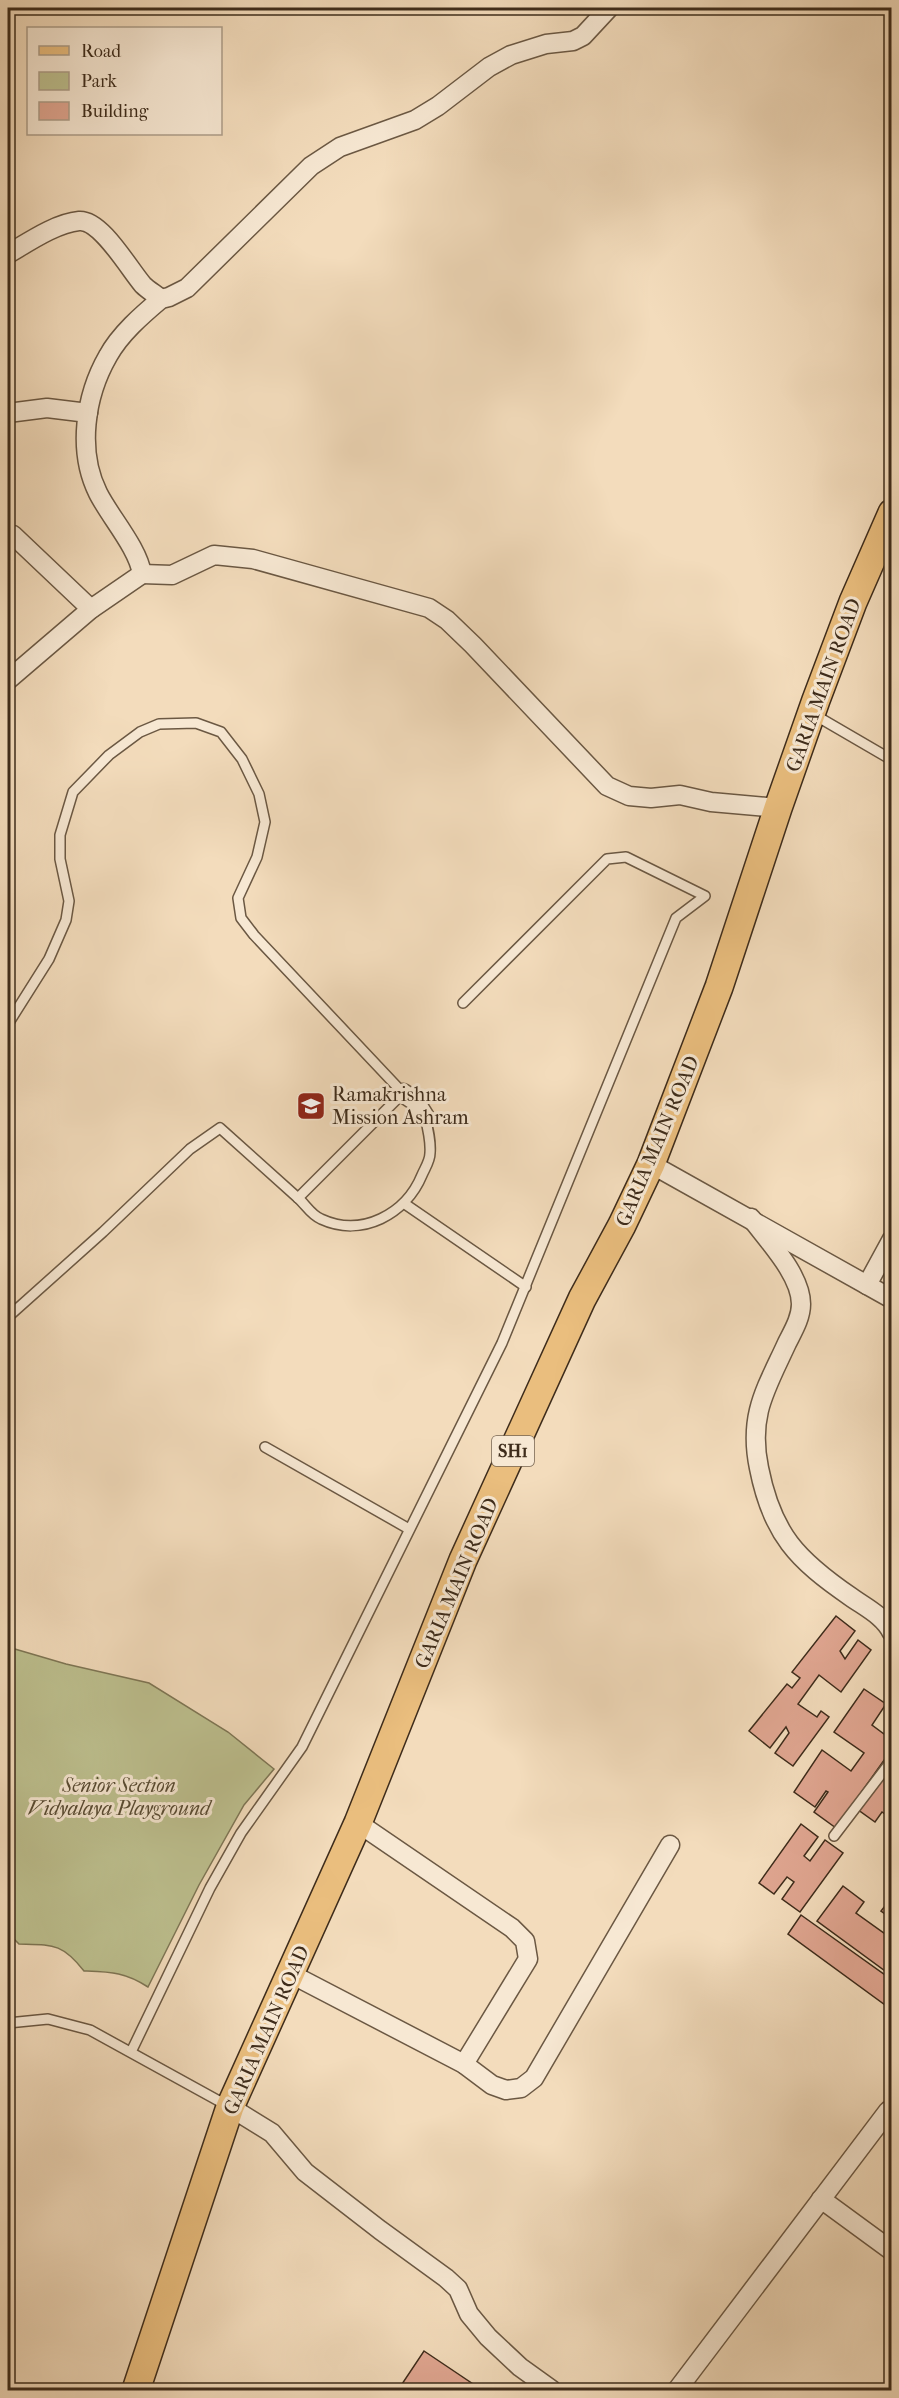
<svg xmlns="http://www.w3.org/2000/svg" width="899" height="2398" viewBox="0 0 899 2398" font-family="'IM FELL French Canon',serif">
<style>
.green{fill:#bdc08f;stroke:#7e7655;stroke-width:1.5}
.building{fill:#e0a691;stroke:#3e2c1b;stroke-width:1.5}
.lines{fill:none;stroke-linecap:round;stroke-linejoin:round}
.service-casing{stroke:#6b5843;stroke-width:12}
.minor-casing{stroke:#6b5843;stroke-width:21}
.primary-casing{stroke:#3e2c1b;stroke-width:30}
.service{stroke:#f7e8d3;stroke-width:9}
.minor{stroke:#f7e8d3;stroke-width:18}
.primary{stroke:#eabe7e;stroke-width:27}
.labels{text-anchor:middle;stroke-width:6;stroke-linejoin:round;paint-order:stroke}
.shield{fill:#f7e8d3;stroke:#766452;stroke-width:1.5}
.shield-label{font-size:18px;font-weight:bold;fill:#3e2c1b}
.street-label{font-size:20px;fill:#3e2c1b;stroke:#f7e8d3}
.poi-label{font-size:20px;fill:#3e2c1b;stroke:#f7e8d3;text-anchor:start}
.park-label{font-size:20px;font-style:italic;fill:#574a32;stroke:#f7e8d3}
</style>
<rect width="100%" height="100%" fill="#f3dcbc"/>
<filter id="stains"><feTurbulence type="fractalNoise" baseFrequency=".00333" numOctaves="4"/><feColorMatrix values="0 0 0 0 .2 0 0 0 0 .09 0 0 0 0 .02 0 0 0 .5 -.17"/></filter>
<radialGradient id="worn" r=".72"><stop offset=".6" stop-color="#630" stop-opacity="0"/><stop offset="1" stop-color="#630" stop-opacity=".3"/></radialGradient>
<path class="green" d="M8 1647 66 1664 149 1683 228 1732 274 1769 244 1805 199 1885 148 1987C125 1972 111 1972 84 1971 62 1943 53 1945 19 1944L8 1933Z"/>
<g class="building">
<polygon points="836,1616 855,1631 840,1651 845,1659 858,1640 871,1650 841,1692 819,1675 798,1704 817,1717 821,1711 829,1717 793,1766 775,1753 789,1733 786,1727 770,1748 749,1731 787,1684 792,1688 800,1678 792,1672"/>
<polygon points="864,1689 886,1704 872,1725 884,1734 892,1723 892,1749 836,1828 814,1812 828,1792 826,1791 815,1807 794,1792 822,1750 851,1771 864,1753 834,1732"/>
<polygon points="892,1765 892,1819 882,1812 875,1822 857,1809"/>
<polygon points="801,1824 818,1837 804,1856 810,1861 825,1840 843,1853 800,1912 782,1899 794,1882 787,1877 774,1894 759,1883"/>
<polygon points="843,1886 864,1902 856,1913 892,1939 892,1976 817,1921"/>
<polygon points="892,1897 892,1919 881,1911"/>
<polygon points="801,1915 892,1980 892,2010 788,1934"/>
<polygon points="424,2351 482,2390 398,2390"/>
</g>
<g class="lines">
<g class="service-casing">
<g id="service">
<polyline points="813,714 892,760"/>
<path d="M8 1024 49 959 66 920 69 901 60 859V835L73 792 109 755 140 732 159 724 196 723 221 732 242 759 259 794 265 822 257 857 238 898 241 918 254 935 403 1093 298 1198C306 1205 311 1215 321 1219 362 1238 406 1214 422 1175 425 1168 430 1161 430 1153 431 1141 428 1129 425 1117"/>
<polyline points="405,1204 526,1287"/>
<polyline points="8,1317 103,1232 190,1149 220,1128 298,1198"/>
<polyline points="265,1447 409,1529"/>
<polyline points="834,1836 892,1760"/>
<polyline points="8,2023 48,2019 90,2030 228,2106"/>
<polyline points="131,2052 210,1888 241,1833 302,1747 502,1343 676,918 705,896 626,857 607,859 463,1003"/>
</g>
</g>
<g class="minor-casing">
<g id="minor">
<path d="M8 254C27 243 56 223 79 221 101 219 129 269 143 285 148 290 155 294 161 299"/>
<polyline points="8,413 47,408 88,413"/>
<polyline points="13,535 91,609"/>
<polyline points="142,574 172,575 214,555 253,559 429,608 447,620 473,645 607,786 629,796 651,798 680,795 711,802 778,808"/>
<path d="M8 680 91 609 142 574C138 548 110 517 98 493 77 451 85 396 108 356 120 334 142 315 161 299L169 297 187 288 311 166 340 147 415 120 438 106 489 67 511 55 546 44 573 41 583 36 609 8"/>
<polyline points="403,1093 415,1101 425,1117"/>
<polyline points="651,1164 892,1299"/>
<path d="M751 1218C768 1241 801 1275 801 1304 801 1318 793 1331 787 1343 766 1389 748 1415 759 1468 772 1534 797 1560 851 1597 865 1607 884 1616 892 1633"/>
<polyline points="867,1285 892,1239"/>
<polyline points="358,1823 512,1928 525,1941 528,1959 464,2064"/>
<polyline points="291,1974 464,2064 492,2085 506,2090 521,2088 534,2078 670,1845"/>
<polyline points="230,2107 272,2133 305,2172 380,2230 446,2278 458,2289 469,2314 488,2337 520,2367 552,2390"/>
<polyline points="821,2199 892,2251"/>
<polyline points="677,2390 888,2111 892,2114"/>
</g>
</g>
<g class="primary-casing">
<polyline id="primary" points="136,2390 230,2107 358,1823 463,1560 582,1299 622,1225 651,1164 719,987 778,808 816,700 853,602 892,513"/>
</g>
<use href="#service" class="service"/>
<use href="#minor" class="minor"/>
<use href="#primary" class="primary"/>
</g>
<defs>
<g id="school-square" transform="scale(1.5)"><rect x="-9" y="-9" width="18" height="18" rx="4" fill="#8f2418" stroke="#f7e8d3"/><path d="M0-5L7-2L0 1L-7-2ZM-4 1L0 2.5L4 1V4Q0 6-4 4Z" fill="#fff"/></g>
</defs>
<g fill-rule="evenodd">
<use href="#school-square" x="311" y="1106"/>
</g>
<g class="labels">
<rect class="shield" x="492" y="1436" width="42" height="30" rx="4.5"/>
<g class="shield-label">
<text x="513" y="1457">SH1</text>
</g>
<g class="street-label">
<text transform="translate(823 685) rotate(-70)" y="7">GARIA MAIN ROAD</text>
<text transform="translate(657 1141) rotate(-67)" y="7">GARIA MAIN ROAD</text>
<text transform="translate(456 1583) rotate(-67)" y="7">GARIA MAIN ROAD</text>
<text transform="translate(266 2030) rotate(-66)" y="7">GARIA MAIN ROAD</text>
</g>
<g class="poi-label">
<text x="332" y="1101">Ramakrishna<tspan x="332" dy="23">Mission Ashram</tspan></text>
</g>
<g class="park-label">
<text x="119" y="1792">Senior Section<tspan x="119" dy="23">Vidyalaya Playground</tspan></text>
</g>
</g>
<rect width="899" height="2398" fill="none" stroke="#f3dcbc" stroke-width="30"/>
<rect x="9" y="9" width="881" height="2380" fill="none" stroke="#3e2c1b" stroke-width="3"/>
<rect x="15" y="15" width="869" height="2368" fill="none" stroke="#3e2c1b" stroke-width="1.5"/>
<rect x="27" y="27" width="195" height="108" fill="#f7e8d3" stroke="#ad9d89" stroke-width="1.5"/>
<rect x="39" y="46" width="30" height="9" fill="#eabe7e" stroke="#ad9d89" stroke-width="1.5"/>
<text x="81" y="57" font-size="18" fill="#3e2c1b">Road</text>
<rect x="39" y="72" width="30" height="18" fill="#bdc08f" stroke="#ad9d89" stroke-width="1.5"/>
<text x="81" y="87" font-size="18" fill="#3e2c1b">Park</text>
<rect x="39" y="102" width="30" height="18" fill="#e0a691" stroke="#ad9d89" stroke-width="1.5"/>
<text x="81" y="117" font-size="18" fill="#3e2c1b">Building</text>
<rect width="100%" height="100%" filter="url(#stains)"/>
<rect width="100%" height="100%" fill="url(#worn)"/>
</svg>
